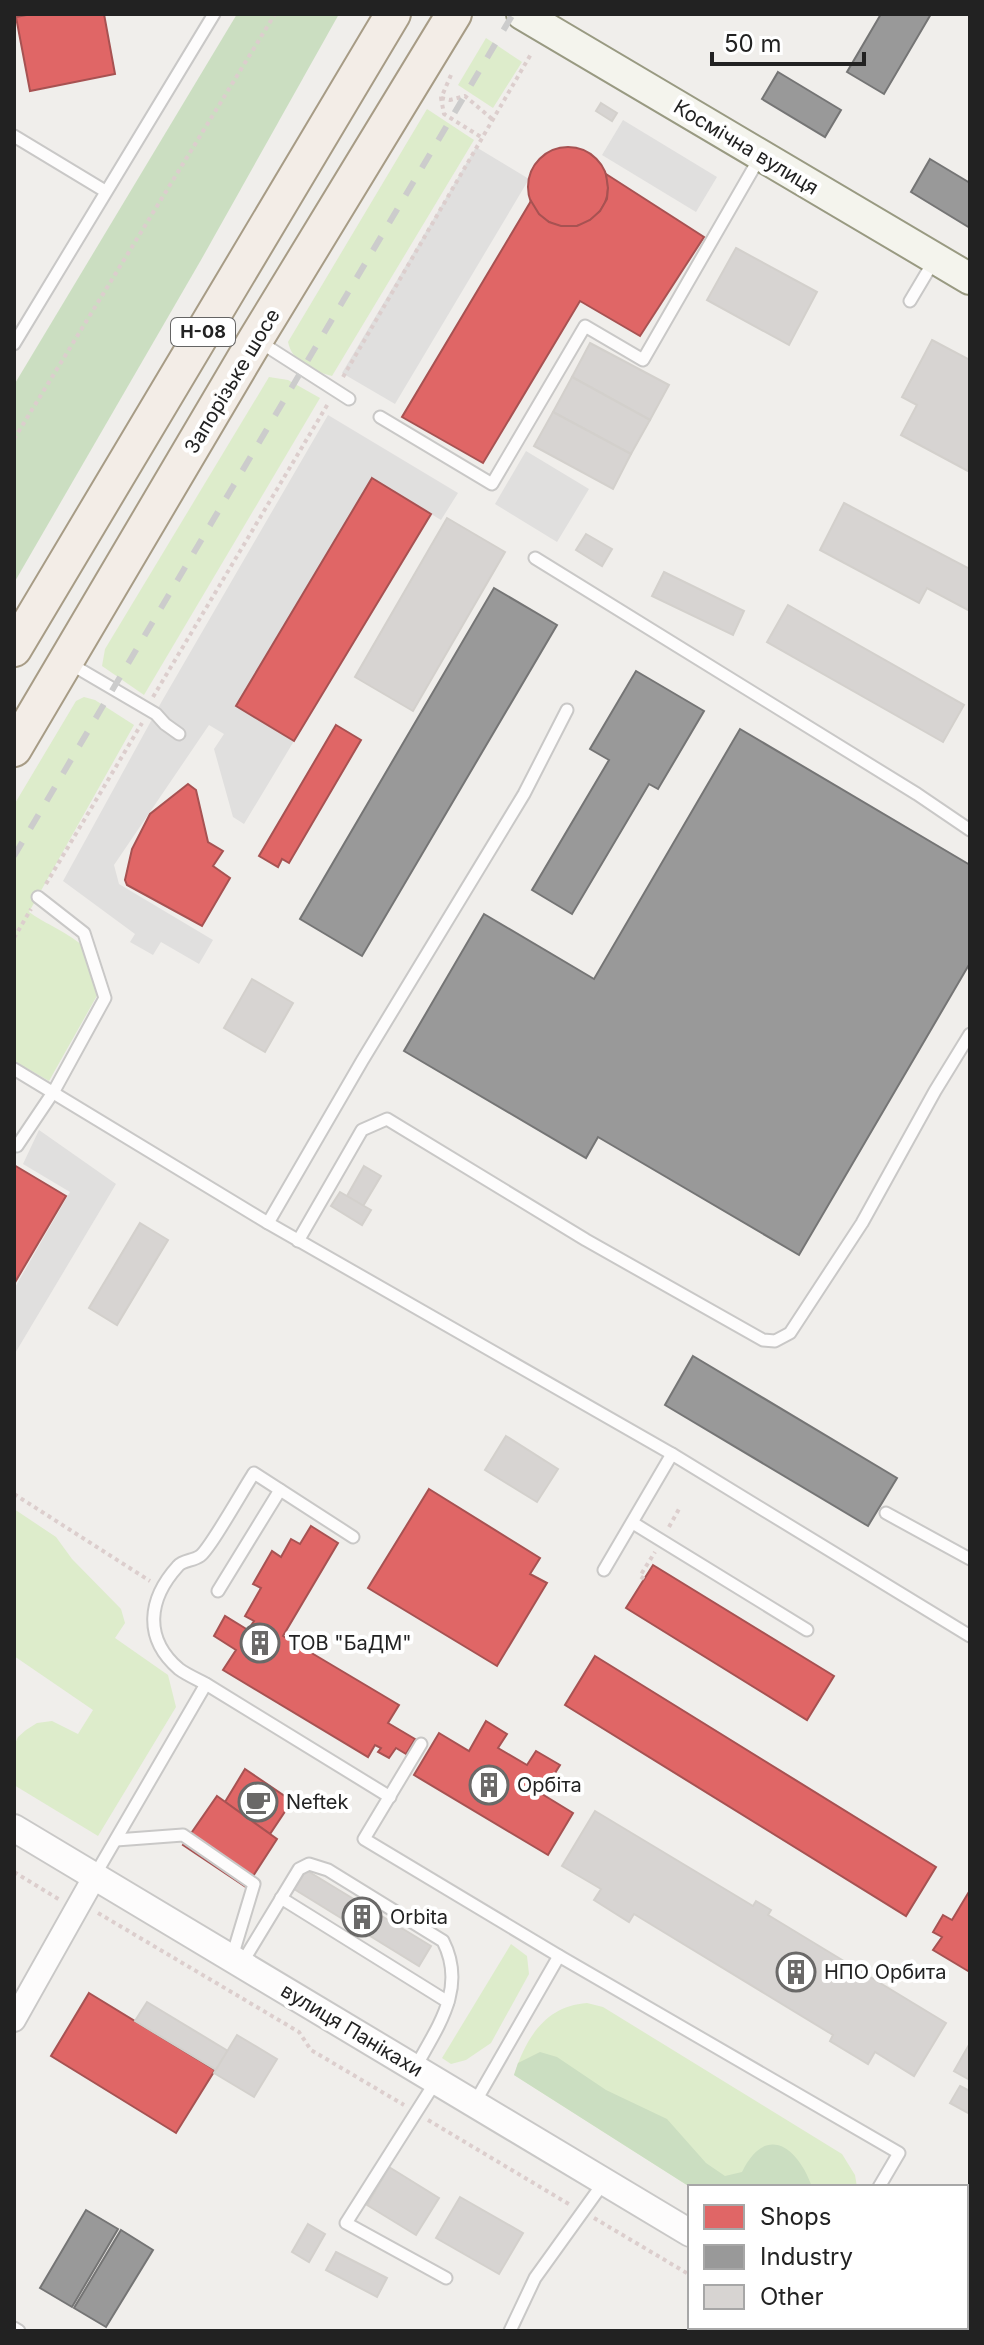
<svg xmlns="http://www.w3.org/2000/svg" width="984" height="2345" viewBox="0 0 984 2345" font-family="Inter,sans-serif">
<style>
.grass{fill:#ddeccb}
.forest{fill:#cbdec1}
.parking{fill:#e0dfde}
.shops{fill:#e06666;stroke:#a75252;stroke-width:2}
.industry{fill:#999;stroke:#757575;stroke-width:2}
.building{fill:#d7d4d2;stroke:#d3d0cc;stroke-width:2}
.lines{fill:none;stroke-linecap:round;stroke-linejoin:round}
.service-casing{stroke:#c9c8c7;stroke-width:15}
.minor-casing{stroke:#c9c8c7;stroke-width:26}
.tertiary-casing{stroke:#c9c8c7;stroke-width:30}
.secondary-casing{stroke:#999a82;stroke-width:34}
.primary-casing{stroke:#a79c86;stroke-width:38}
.path{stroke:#dccecd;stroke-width:4;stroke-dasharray:4 4;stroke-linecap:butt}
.service{stroke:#fdfcfc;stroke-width:11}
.minor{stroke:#fdfcfc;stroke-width:22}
.tertiary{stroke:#fdfcfc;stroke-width:26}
.secondary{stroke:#f4f4ed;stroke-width:30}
.primary{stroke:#f3ede7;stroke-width:34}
.rail{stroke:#ccc;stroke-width:6;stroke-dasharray:16 16;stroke-linecap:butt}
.labels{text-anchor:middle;stroke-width:8;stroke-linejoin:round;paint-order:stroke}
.shield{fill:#fff;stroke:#646464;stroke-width:2}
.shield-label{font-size:18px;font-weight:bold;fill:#222}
.street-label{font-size:20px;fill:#222;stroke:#fff}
.poi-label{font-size:20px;fill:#222;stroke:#fff;text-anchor:start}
</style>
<rect width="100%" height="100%" fill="#f0eeeb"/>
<g class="grass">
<polygon points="486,38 522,62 493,108 458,85"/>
<path d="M427 109 474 140 332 376C313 371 292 362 288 342Z"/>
<polygon points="269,377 288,380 320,398 144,695 102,666 105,649"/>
<path d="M84 697 95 700 134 725 29 912C57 932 104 945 103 985L49 1081 14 1061V805L76 701Z"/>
<polygon points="14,1509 56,1537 72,1559 121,1609 125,1623 115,1638 168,1675 176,1707 98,1836 14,1785 14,1746 18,1737 26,1730 37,1723 52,1721 78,1734 93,1710 14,1656"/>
<polygon points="511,1944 527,1956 529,1974 491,2043 466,2060 451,2064 442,2058"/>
<path d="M587 2003 603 2007 842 2154 855 2175 857 2187H690L514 2075C526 2038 545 2006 587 2003Z"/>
</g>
<g class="forest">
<polygon points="237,14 339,14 201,260 14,583 14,385"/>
<path d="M540 2052 557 2057 606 2090 667 2119 706 2163 725 2176 742 2172C766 2123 798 2147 812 2187H690L514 2075 518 2063Z"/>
</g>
<g class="parking">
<polygon points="623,120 717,177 696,212 602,155"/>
<polygon points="476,147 529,179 395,404 342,373"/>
<polygon points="328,415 458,493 441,520 373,479 236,706 294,741 244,824 233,817 214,749 224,734 209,725 114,865 119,884 213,940 199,964 161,942 153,955 130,942 135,934 63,881 162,701"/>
<polygon points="526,451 589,489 557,542 495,504"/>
<polygon points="39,1130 116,1184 14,1355 14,1289 70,1192 23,1164"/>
</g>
<g class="shops">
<polygon points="32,14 104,14 115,74 30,91 16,17"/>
<circle cx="568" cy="187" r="40"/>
<polygon points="606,174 704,237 640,336 580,301 483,463 402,417 531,201 539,214 549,222 561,226 577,226 590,220 600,211 607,199 608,188"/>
<polygon points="372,478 431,514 294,741 236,706"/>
<polygon points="336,725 361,740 289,863 282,859 278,867 259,856"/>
<polygon points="188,784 196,790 208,842 223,851 213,866 230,878 202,926 127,885 125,880 132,849 150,814"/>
<polygon points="14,1165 66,1196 14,1284"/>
<polygon points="429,1489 540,1558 530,1574 547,1583 497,1666 368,1588"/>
<polygon points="311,1526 338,1543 283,1636 399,1705 388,1723 415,1739 406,1754 396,1748 389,1758 378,1752 381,1748 375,1745 368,1757 223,1670 236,1650 214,1636 225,1616 248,1630 254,1621 245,1616 261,1588 253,1584 272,1551 281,1557 291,1539 300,1544"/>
<polygon points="653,1565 834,1676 807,1720 626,1608"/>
<polygon points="595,1656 936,1867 906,1916 565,1705"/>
<polygon points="486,1721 507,1734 498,1748 527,1765 536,1751 560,1765 542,1794 573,1813 548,1855 414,1775 439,1733 469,1751"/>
<polygon points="245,1769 292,1801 270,1834 225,1802"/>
<polygon points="217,1796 277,1839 246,1887 183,1845"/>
<polygon points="970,1890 970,1968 968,1971 933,1950 942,1937 933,1932 943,1915 952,1920"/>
<polygon points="89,1993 215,2070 176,2133 51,2056"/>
</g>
<g class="industry">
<polygon points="881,14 931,14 884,94 847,72"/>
<polygon points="778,72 841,110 825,137 762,99"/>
<polygon points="930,159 970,183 970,228 911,192"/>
<polygon points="494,588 557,625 362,956 300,919"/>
<polygon points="636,671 704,711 658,789 649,784 572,914 532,890 609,760 590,749"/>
<polygon points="740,729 970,865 970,963 799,1255 598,1137 586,1158 404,1051 484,914 594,979"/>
<polygon points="693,1356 897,1478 868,1526 665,1405"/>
<polygon points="86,2210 118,2229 72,2307 40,2288"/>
<polygon points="121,2230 153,2250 106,2327 74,2308"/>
</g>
<g class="building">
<polygon points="601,103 617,113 612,121 596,111"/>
<polygon points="736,248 817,292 789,345 707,300"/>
<polygon points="932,340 970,360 968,471 901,435 917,405 902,397"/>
<polygon points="590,343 669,385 650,420 572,377"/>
<polygon points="572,377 650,420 631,454 553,412"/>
<polygon points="553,412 631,454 613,489 534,446"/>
<polygon points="844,503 970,569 970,611 927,588 919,603 820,550"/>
<polygon points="447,518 505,552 413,711 355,677"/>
<polygon points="586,534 612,549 602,566 576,550"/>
<polygon points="664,572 744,611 733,635 652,596"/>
<polygon points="788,605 964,705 943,742 767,642"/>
<polygon points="252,979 293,1003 265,1052 224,1028"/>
<polygon points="364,1166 381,1176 363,1206 347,1196"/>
<polygon points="340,1192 371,1210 362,1225 331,1206"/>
<polygon points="140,1223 168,1240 117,1325 89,1308"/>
<polygon points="506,1436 558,1469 537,1502 485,1470"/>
<polygon points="595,1811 753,1906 756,1901 771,1910 768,1915 946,2023 914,2076 875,2052 868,2064 830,2041 833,2035 634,1914 629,1922 594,1900 601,1889 562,1866"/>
<polygon points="306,1870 431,1946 419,1966 294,1889"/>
<polygon points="147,2002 228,2051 216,2070 135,2021"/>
<polygon points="237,2035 277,2059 254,2097 214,2073"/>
<polygon points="970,2043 970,2080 954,2071"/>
<polygon points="960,2086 970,2091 970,2114 950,2103"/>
<polygon points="389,2167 439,2198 416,2235 367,2205"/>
<polygon points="460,2197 523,2233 499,2274 436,2238"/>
<polygon points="308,2224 325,2234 309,2262 292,2252"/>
<polygon points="336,2252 387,2278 377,2297 326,2270"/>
</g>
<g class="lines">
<g class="service-casing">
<g id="service">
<polyline points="14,136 105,191"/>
<polyline points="910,301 935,259"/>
<polyline points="260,342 349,399"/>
<polyline points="14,344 214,14"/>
<polyline points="380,417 492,484 585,326 643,360 760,157"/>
<polyline points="535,558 917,794 970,830"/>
<polyline points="69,663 156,714 165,724 179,734"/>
<polyline points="14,1069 268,1223 672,1454 970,1636"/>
<polyline points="17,1146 54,1091 105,998 84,933 38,897"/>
<polyline points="268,1223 362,1061 524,794 567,710"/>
<polyline points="298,1241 362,1130 387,1119 586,1240 763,1340 775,1341 790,1333 862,1223 935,1091 970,1034"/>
<polyline points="886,1513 970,1559"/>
<polyline points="633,1523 807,1630"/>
<polyline points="604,1570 672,1454"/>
<polyline points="218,1591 280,1490"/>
<path d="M206 1684C197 1679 187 1675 179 1669 143 1638 148 1599 178 1566 183 1560 193 1561 200 1556 210 1549 244 1488 254 1473L353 1537"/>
<polyline points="421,1744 364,1839 559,1956 899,2153 879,2187"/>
<polyline points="116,1840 183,1835 254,1884 232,1957"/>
<polyline points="95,1875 206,1684 390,1797"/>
<polyline points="281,1898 448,2002"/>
<path d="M242 1963 299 1869 309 1864 328 1870 443 1941C467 1988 438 2026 415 2068"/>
<polyline points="436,2081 346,2223 446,2278"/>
<polyline points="474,2104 559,1956"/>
<polyline points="14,2328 19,2331"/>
<polyline points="510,2331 535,2278 604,2182"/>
</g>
</g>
<g class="minor-casing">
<polyline id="minor" points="14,2020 95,1876"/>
</g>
<g class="tertiary-casing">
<g id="tertiary">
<polyline points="14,1828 690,2233"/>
<polyline points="846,2327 852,2331"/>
</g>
</g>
<g class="secondary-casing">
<polyline id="secondary" points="522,14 970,279"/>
</g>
<g class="primary-casing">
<g id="primary">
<polyline points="14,649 393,14"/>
<polyline points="14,749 256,339 454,14"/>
</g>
</g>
<g class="path">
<polyline points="451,75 441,98 444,114 481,137"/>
<polyline points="441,98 450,100 465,96 492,119"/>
<polyline points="343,377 531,54"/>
<polyline points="14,439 275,14"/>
<polyline points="153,697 329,402"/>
<polyline points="46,884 142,723"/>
<polyline points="14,938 31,909"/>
<polyline points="14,1494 150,1581"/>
<polyline points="669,1527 679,1509"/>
<polyline points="644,1579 640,1576 655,1552"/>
<polyline points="14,1872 60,1900"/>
<polyline points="98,1913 299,2032 311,2050 404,2105"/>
<polyline points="428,2120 572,2206"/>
<polyline points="594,2218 690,2275"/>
<polyline points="776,2327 783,2331"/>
<polyline points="811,2327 817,2331"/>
<polyline points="880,2327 886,2331"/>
</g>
<use href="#service" class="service"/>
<use href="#minor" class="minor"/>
<use href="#tertiary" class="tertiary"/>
<use href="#secondary" class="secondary"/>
<use href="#primary" class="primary"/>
<polyline class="rail" points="14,856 513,14"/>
</g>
<defs>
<g id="building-ring" transform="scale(2)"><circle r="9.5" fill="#fff" stroke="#6a6968" stroke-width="1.5"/><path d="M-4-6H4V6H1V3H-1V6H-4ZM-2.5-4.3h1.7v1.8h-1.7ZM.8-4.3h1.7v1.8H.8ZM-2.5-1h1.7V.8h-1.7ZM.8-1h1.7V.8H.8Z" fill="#6a6968"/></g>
<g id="cafe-ring" transform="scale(2)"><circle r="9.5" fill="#fff" stroke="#6a6968" stroke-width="1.5"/><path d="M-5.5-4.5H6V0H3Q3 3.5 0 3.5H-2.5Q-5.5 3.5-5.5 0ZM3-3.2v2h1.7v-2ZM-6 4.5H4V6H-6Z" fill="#6a6968"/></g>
</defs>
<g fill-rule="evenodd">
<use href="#building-ring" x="260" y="1643"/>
<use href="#building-ring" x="489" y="1785"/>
<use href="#cafe-ring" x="258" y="1802"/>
<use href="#building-ring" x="362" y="1917"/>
<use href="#building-ring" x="796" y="1972"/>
</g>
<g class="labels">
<rect class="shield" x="171" y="318" width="64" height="28" rx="6"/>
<g class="shield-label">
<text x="203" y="338">Н-08</text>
</g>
<g class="street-label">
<text transform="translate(746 147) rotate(31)" y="7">Космічна вулиця</text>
<text transform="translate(232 381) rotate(-59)" y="7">Запорізьке шосе</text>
<text transform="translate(352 2030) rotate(31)" y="7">вулиця Панікахи</text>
</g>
<g class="poi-label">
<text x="288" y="1650">ТОВ "БаДМ"</text>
<text x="517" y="1792">Орбіта</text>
<text x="286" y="1809">Neftek</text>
<text x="390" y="1924">Orbita</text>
<text x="824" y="1979">НПО Орбита</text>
</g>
</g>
<rect width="984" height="2345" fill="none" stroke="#222222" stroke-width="32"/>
<rect x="688" y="2185" width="280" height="144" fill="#ffffff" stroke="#a7a7a7" stroke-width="2"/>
<rect x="704" y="2205" width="40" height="24" fill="#e06666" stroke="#a7a7a7" stroke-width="2"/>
<text x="760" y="2225" font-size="24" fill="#222222">Shops</text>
<rect x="704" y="2245" width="40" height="24" fill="#999999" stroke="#a7a7a7" stroke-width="2"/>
<text x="760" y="2265" font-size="24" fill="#222222">Industry</text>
<rect x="704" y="2285" width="40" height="24" fill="#d7d4d2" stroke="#a7a7a7" stroke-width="2"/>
<text x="760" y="2305" font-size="24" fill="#222222">Other</text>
<path d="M712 52v12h152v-12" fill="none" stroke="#222222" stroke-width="4"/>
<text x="724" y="52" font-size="24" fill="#222222" stroke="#ffffff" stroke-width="6" paint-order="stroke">50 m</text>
</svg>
